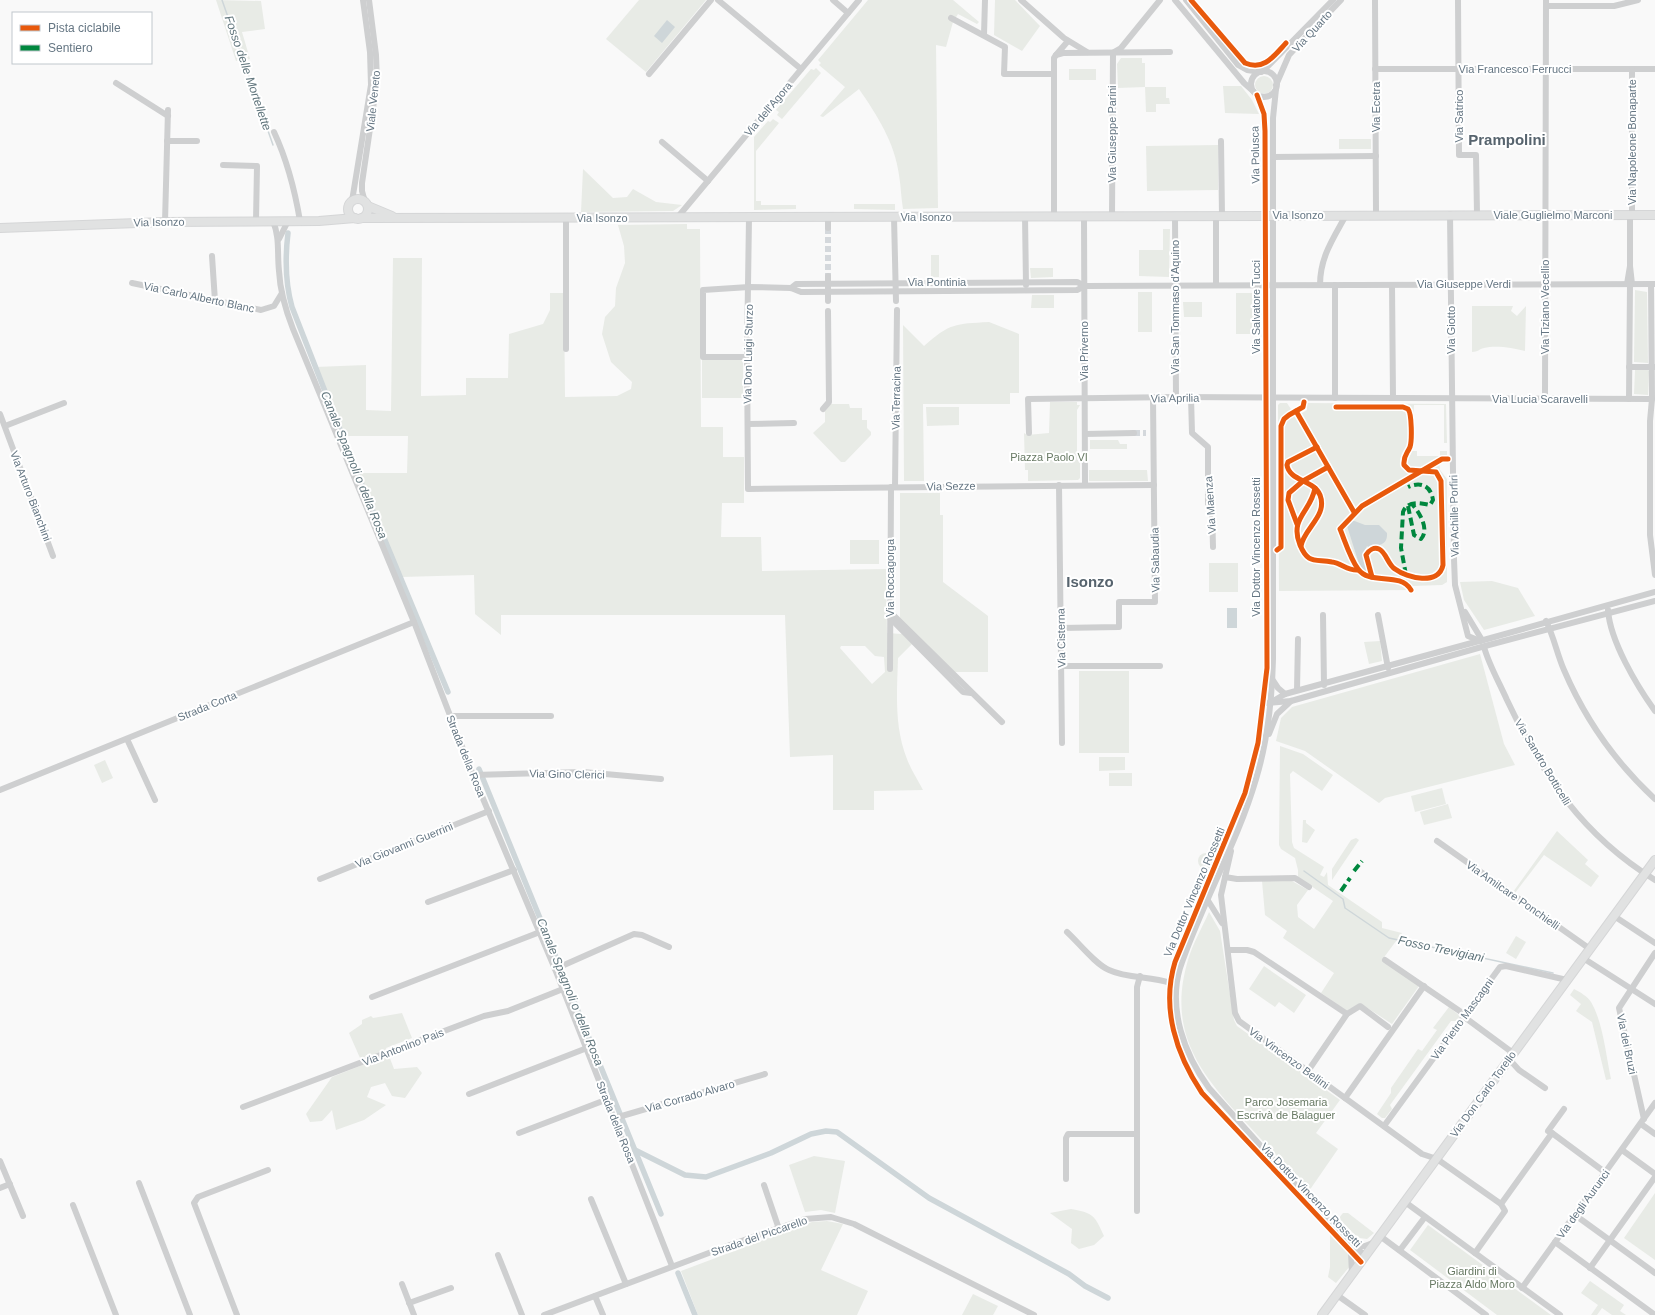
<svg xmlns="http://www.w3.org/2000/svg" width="1655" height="1315" viewBox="0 0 1655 1315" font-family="Helvetica,sans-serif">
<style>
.green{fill:#e8ebe6;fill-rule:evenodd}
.water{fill:#ced6d9}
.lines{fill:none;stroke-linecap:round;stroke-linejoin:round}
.stream{stroke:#ced6d9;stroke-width:1.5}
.canal{stroke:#ced6d9;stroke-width:5.5}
.minor-tunnel{stroke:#d4d8dc;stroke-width:6;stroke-dasharray:6 3;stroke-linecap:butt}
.major-casing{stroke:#d5d6d7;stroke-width:10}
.minor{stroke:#cecfd0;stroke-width:6}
.major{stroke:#e1e2e2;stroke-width:8}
.quiet{stroke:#00873e;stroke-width:4;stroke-dasharray:8 4;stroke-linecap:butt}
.cycleway-casing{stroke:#fff;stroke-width:8}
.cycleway{stroke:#e8590c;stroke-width:5}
.labels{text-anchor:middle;stroke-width:4;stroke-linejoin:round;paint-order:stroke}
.street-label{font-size:11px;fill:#657683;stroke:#fff}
.park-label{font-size:11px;fill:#687a64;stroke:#fff}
.water-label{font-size:12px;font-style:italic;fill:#60757c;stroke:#fff}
.district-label{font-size:15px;font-weight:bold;fill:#57646e;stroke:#fff}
</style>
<rect width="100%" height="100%" fill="#f9f9f9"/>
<g class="green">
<polygon points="216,0 261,1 265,29 242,32 250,59 236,61"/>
<polygon points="639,0 706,0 646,72 606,39"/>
<path d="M868 0H953L979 22 977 24 958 14 953 22 946 47 936 45 938 208 903 209C901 198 901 186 899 175 895 143 877 115 859 89L823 117 820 116 845 87 819 65 821 63 818 60Z"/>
<polygon points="995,0 1015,0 1040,26 1022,51 994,35"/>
<polygon points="1121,58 1142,58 1142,63 1145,63 1145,87 1166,87 1166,98 1169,98 1170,104 1156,104 1156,112 1146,112 1145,87 1118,88 1117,64"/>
<polygon points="816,68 821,73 782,119 777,115 779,112 776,110 811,69 814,70"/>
<rect x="1069" y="69" width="27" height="11"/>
<circle cx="1264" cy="85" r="9"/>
<polygon points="1223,86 1241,86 1252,100 1259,114 1225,113"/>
<polygon points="773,119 779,123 756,151 756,201 761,201 761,205 796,205 796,209 754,210 754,137 768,121 770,122"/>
<rect x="1339" y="139" width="32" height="10"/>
<polygon points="1218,145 1218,190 1147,191 1146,146"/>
<polygon points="583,169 613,198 627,197 633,189 656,202 682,205 673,211 581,212"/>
<polygon points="854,204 895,204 895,210 854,209"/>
<path d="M687 224V229H700L701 427H723V457H744V503H722L721 537H761L762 571 886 569 887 633 902 634 912 644 898 658C897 693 894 726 907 759 911 770 918 780 923 790L874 791V810H833V755L790 757 785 615H501V635L475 614 474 575 401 577 357 473H407L408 436H342L315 367 366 365V410L391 411 393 258H422L421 396 466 395V378H508L509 334 543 324 550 310V293H564L565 397 617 396 631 389 632 382 611 362 602 334 605 317 615 306 616 288 625 263 624 246 618 225ZM841 646H865L875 656 884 657 885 672 872 684 840 648Z"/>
<polygon points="1163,229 1170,229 1169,277 1139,276 1139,250 1163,250"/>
<rect x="931" y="255" width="8" height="22"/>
<polygon points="1030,268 1053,268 1053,277 1031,278"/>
<polygon points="1635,290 1647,292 1648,363 1634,362"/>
<rect x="1138" y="292" width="14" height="40"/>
<polygon points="1236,293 1253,293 1254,334 1236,334"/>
<polygon points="1032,295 1054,295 1054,308 1031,308"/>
<polygon points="1183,302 1202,302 1202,317 1184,317"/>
<path d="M1472 306H1513L1511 311 1517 316 1526 306 1525 351C1513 348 1496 345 1484 348 1479 349 1478 352 1472 352Z"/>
<path d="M989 322 1019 334V393H1010V404H923L924 481H904L903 325 924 346C950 323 955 324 989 322Z"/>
<polygon points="702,359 741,360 743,362 743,398 702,398"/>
<polygon points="1635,370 1648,370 1649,371 1648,395 1634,394"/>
<polygon points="1050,402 1077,402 1077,405 1080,405 1077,410 1077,459 1080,463 1080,478 1078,480 1028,481 1028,470 1025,470 1024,433 1027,435 1049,433"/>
<polygon points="1280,403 1287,403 1296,417 1307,410 1307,403 1446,404 1447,443 1444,443 1444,405 1414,405 1412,451 1417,451 1417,456 1440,456 1440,451 1447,451 1447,455 1439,459 1440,470 1447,479 1447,582 1442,585 1412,586 1414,590 1279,591 1278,405"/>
<polygon points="831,404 849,404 850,408 862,408 862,420 867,420 867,428 871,432 871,435 845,462 841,462 813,433 825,422 825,411"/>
<polygon points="959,407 959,425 927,426 926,407"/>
<polygon points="1090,440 1118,440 1120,444 1127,444 1127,449 1090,449"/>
<polygon points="1089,470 1147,470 1148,481 1089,481"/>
<polygon points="900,493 940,493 940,515 943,515 943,582 988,616 988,672 955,672 900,619"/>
<rect x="850" y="540" width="29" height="24"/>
<rect x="1209" y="563" width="29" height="29"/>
<polygon points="1492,581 1518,588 1535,616 1484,630 1464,600 1460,582"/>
<polygon points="1380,641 1382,661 1369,664 1364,642"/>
<polygon points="1480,654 1504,744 1515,765 1385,798 1379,803 1305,751 1276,741 1281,718 1292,707"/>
<rect x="1079" y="671" width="50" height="82"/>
<polygon points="1280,746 1303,754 1333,775 1322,791 1293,771 1290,774 1292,842 1294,848 1324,867 1320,875 1324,877 1327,872 1328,885 1382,922 1382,928 1402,933 1382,960 1419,986 1392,1024 1360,1003 1347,1011 1321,993 1334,973 1283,938 1287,931 1265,915 1262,881 1292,881 1308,890 1297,905 1298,917 1314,929 1333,901 1298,877 1298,870 1295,858 1281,849 1279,845"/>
<polygon points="1099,757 1125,757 1125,770 1099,771"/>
<polygon points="105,760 113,778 102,783 94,765"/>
<rect x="1109" y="773" width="23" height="13"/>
<polygon points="1442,788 1446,804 1415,812 1411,796"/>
<polygon points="1448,804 1452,818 1424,825 1420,812"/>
<polygon points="1303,820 1306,820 1306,823 1315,830 1307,843 1302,842"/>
<polygon points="1557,831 1588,860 1585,864 1599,876 1591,887 1544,855 1515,893 1513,892"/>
<polygon points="1356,838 1359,840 1332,880 1332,869 1351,840"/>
<circle cx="1206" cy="861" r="8"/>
<path d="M1209 912 1220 931 1234 1020 1237 1026 1340 1100 1316 1133 1338 1149 1309 1191C1289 1169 1269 1148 1249 1126 1202 1076 1166 1034 1188 960 1193 943 1202 928 1209 912Z"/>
<polygon points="1516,936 1526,942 1516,959 1506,953"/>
<polygon points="1264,966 1306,995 1294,1013 1279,1002 1275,1007 1249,989"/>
<path d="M1574 989C1580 992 1587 996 1591 1002 1603 1022 1606 1056 1611 1079L1606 1080 1592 1022 1576 1011 1581 1004 1570 995Z"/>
<polygon points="1449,1007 1460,1016 1456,1021 1451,1021 1390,1105 1392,1109 1385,1118 1382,1118 1377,1114 1391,1093 1391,1088 1418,1049 1422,1051 1437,1030 1433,1028"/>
<polygon points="402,1013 412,1038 386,1048 394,1069 417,1067 422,1073 405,1098 392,1096 385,1083 371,1087 367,1097 386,1105 364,1120 336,1130 332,1110 322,1121 310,1122 306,1114 332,1077 370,1062 369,1056 360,1058 349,1033 362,1024 362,1020 371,1016 373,1018"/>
<polygon points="814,1156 845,1161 835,1213 821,1210 805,1212 789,1165"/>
<polygon points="1655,1193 1655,1260 1624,1238"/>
<path d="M1071 1209C1094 1213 1095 1216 1104 1236L1094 1245 1079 1249 1071 1243 1072 1229 1050 1213Z"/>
<polygon points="1343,1213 1348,1213 1374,1233 1367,1239 1360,1238 1354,1234 1339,1218"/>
<polygon points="827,1221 843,1224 821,1270 868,1291 857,1315 698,1315 681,1271 798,1227 812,1222"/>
<polygon points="1428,1225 1551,1315 1497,1315 1410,1250"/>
<polygon points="1330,1233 1332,1233 1350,1253 1350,1266 1336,1283 1328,1277 1330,1267"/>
<polygon points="1590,1281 1624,1305 1620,1311 1626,1315 1612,1315 1602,1308 1597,1315 1591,1315 1598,1305 1581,1293"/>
<polygon points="973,1294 998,1306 993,1315 962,1315"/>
</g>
<g class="water">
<polygon points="667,20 675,27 662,43 654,36"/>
<path d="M1352 520 1365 525H1379L1387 533C1388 546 1377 545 1370 548L1367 546C1362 555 1366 564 1371 572L1370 574 1360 567 1347 526Z"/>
<rect x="1227" y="608" width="10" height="20"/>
</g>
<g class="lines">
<g class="stream">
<polyline points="222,0 273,145"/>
<polyline points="1304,871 1343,899 1345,908 1389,938 1553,973"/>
</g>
<g class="canal">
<path d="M288 233C285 258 285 282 292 307L357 473 448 692"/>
<polyline points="479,769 661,1214"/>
<polyline points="635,1150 685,1175 706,1177 771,1153 811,1134 826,1131 837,1132 929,1198 1069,1274 1085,1286 1108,1298"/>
<polyline points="678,1273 695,1315"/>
</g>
<g class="minor-tunnel">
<polyline points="828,228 828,276"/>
<polyline points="1134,433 1146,433"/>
</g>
<g class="major-casing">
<g id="major">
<circle cx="358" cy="209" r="10"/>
<polyline points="368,206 392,216"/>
<polyline points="362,218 1655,215"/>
<polyline points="0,228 165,222 319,221 355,218"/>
<polyline points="1322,1315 1655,860"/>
</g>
</g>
<g class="minor">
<polyline points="718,0 801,69"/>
<polyline points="833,0 848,13"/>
<polyline points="1021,0 1064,38 1087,52"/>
<polyline points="1175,0 1244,83 1253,91"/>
<polyline points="1186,0 1238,65 1247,70 1261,72"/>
<polyline points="1375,0 1376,214"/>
<polyline points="1458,0 1459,155 1476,155 1477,214"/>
<polyline points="1546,6 1614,6 1638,0"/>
<polyline points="951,18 1005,47 1004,74 1054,74"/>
<polyline points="984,35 985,0"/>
<polyline points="1114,52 1121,48 1160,0"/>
<polyline points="1056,55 1068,41"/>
<polyline points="1375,69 1655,69"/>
<polyline points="1632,69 1632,215"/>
<polyline points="1263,71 1333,0"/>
<circle cx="1264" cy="84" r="13"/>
<polyline points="649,74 711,0"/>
<polyline points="116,83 168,116"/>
<polyline points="1276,85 1289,55 1341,0"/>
<path d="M1276 89 1273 118V659C1272 699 1268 740 1256 779 1237 844 1202 903 1180 968 1168 1009 1184 1054 1209 1088L1319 1211 1365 1256"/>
<path d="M1257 95 1264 114 1265 131 1267 668 1258 743 1245 793 1175 962C1161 1008 1176 1054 1202 1093L1361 1262"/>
<path d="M274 132C287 160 295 191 300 221"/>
<polyline points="167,141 197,141"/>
<polyline points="1221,141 1222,216"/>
<polyline points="662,142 708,181"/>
<polyline points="1273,157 1376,156"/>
<polyline points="223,165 257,166 256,221"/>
<polyline points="352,201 371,85 370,52 363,0"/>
<polyline points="365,202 362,191 362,183 377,81 376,55 369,0"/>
<polyline points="1450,214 1454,559 1455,585 1468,636 1480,641"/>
<polyline points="1630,215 1630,266"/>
<polyline points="1025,216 1026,285"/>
<polyline points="1054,216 1054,58 1056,55 1063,53 1170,52"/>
<polyline points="1084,216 1085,485"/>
<polyline points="1112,216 1113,53"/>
<polyline points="1175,216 1176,397"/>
<polyline points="1216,216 1216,285"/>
<polyline points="894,217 896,301"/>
<polyline points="566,218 566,349"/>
<polyline points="677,218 859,0"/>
<polyline points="749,218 747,352 748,489 1154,485"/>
<path d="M273 221C280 238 277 253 279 271 280 291 286 311 293 329L414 622 473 775 555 969 672 1266"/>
<polyline points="165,222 168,110"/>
<polyline points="828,228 828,217"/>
<polyline points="279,239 288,221"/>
<polyline points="212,256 215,301"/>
<polyline points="828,276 828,301"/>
<polyline points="132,283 261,310 274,306 282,293"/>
<polyline points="1627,284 1630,266 1632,284"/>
<polyline points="1651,284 1652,399 1650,421 1650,535 1655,575"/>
<path d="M1320 285C1320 257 1333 239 1346 215"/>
<polyline points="1335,285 1335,398"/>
<polyline points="1392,285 1393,398"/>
<polyline points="791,288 796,284 1077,282 1085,286 1655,284"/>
<polyline points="747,357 703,357 703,290 749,287 791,288 801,292 1077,290 1085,286"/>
<polyline points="1629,367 1655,367"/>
<polyline points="1191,397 1192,433 1208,447 1208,504 1212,508 1213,547"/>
<polyline points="1545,399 1546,0"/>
<polyline points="1629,399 1630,284"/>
<polyline points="823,409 829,402 828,311"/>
<polyline points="0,414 53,556"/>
<polyline points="748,424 794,423"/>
<polyline points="5,426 64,403"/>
<polyline points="1029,433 1028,399 1176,397 1652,399"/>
<polyline points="1085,434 1134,433"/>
<polyline points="1059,485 1062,743"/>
<polyline points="895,487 897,310"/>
<path d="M1608 610C1610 641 1637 686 1655 711"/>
<polyline points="890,612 1002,722"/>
<polyline points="1465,612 1482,640"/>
<polyline points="1323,615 1324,685"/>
<polyline points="1378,615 1388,668"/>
<polyline points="890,618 963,692 971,693"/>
<path d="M1546 621C1554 637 1557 654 1564 670 1585 719 1616 763 1655 799"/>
<polyline points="1061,628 1119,627 1119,602 1155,602 1153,398"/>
<polyline points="1480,641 1655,592"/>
<path d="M1484 647C1489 665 1499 682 1507 700 1543 776 1582 835 1655 880"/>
<polyline points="1061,666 1160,666"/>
<polyline points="890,669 891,487"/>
<polyline points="1272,679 1278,688 1285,694"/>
<polyline points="1297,690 1298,639"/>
<polyline points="1267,703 1291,701 1485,646 1655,601"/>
<polyline points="1270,703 1285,694 1479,641"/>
<polyline points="450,716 551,716"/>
<polyline points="1269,734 1277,714 1291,701"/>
<polyline points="127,739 155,800"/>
<polyline points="473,775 583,772 661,779"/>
<polyline points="0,790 414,622"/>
<polyline points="1437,841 1590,949"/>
<polyline points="1231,851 1221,895 1235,1013 1239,1021 1422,1154 1437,1159 1501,1204"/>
<polyline points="1225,877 1237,879 1295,878 1309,887"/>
<polyline points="320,879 489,811"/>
<polyline points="1207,899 1222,923"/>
<polyline points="428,902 514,870"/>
<polyline points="1614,916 1655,943"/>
<path d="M1067 932C1079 943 1095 964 1109 970 1128 979 1151 976 1170 983"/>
<polyline points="1229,950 1247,950 1254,952 1347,1014"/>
<polyline points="1583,958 1655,1004"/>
<polyline points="1385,960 1464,1014"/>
<polyline points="555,969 634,934 642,935 669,947"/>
<polyline points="372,997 540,932"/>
<polyline points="1463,1016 1513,1053"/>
<polyline points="1509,1059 1519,1070 1545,1088"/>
<polyline points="1308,1071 1347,1014 1360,1006 1388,1027"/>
<polyline points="469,1094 587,1048"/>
<polyline points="1345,1098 1424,986"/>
<polyline points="243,1107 484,1016 508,1011 563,989"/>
<polyline points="615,1118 765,1074"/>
<polyline points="1644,1119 1619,1008 1655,953"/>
<polyline points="1641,1124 1655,1134"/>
<polyline points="1384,1126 1500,967 1506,966 1567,980"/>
<polyline points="519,1133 608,1099"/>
<polyline points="1552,1133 1548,1131 1564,1109"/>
<polyline points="1622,1150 1655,1174"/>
<polyline points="0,1161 23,1216"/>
<polyline points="1066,1179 1066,1138 1068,1134 1137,1134"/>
<polyline points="139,1183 190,1315"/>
<polyline points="764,1185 779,1229"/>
<polyline points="0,1188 10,1184"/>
<polyline points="591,1199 626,1284"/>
<polyline points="1405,1202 1560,1315"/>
<polyline points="73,1205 116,1315"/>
<polyline points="1137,1211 1137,987 1140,976"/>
<polyline points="1575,1215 1655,1273"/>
<polyline points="1380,1236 1486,1315"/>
<polyline points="1555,1242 1655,1315"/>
<polyline points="1355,1246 1365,1246 1375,1242"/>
<polyline points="1400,1250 1425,1217"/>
<polyline points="1351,1252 1352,1274"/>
<polyline points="1475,1253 1505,1211 1501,1204 1552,1133 1606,1173"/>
<polyline points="498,1255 522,1315"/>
<polyline points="1590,1268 1655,1177"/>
<polyline points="402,1284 414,1315"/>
<polyline points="1522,1288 1655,1103"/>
<polyline points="1337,1295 1365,1315"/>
<polyline points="595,1296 603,1315"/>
<polyline points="409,1303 451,1288"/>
<polyline points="237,1315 194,1203 198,1197 268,1170"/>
<polyline points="544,1315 730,1245 805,1219 831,1217 854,1224 1034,1315"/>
</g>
<use href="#major" class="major"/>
<g class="quiet">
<path d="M1408 506 1414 535 1421 539C1430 529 1419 512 1412 504"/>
<path d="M1406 575 1401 548 1403 512C1408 500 1420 503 1430 505L1433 500C1431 486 1421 481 1408 487"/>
<polyline points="1354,871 1362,861"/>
<polyline points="1341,891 1350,878"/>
</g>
<g class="cycleway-casing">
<g id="cycleway">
<path d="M1191 0 1245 63C1264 71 1274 56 1286 43"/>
<path d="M1257 95 1264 114 1265 131 1267 668 1258 743 1245 793 1175 962C1161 1008 1176 1054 1202 1093L1361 1262"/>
<path d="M1336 407H1403L1408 409C1412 414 1412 441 1410 447 1407 454 1403 456 1404 465L1409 470 1436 472 1441 481 1443 565C1439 586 1407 578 1395 569 1388 565 1386 552 1379 549 1374 547 1369 550 1366 555L1372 577"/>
<polyline points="1296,411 1354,512"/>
<path d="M1315 488C1311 512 1289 518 1300 545 1308 564 1314 559 1332 562 1341 563 1348 571 1358 570"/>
<polyline points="1297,524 1288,500 1289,493 1303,481 1328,467"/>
<path d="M1301 546C1304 528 1328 516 1320 495 1314 480 1289 481 1287 465L1288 462 1317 447"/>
<polyline points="1277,550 1281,547 1281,426 1284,419 1289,415 1303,407 1304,402"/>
<path d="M1411 590C1400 571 1370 586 1358 569 1350 558 1345 541 1340 529L1362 506 1442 459H1448"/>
</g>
</g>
<use href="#cycleway" class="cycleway"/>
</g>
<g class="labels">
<g class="street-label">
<text transform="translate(1312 31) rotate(-47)" y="4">Via Quarto</text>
<text x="1515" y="73">Via Francesco Ferrucci</text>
<text transform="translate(373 101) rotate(-84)" y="4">Viale Veneto</text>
<text transform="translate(1376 107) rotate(-90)" y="4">Via Ecetra</text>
<text transform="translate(768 109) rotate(-50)" y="4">Via dell'Agora</text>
<text transform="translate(1459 116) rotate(-90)" y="4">Via Satrico</text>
<text transform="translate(1112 134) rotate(-90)" y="4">Via Giuseppe Parini</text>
<text transform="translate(1632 142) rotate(-90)" y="4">Via Napoleone Bonaparte</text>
<text transform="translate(1255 155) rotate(-91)" y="4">Via Polusca</text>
<text x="1298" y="219">Via Isonzo</text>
<text x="1553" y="219">Viale Guglielmo Marconi</text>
<text x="926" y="221">Via Isonzo</text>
<text x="602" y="222">Via Isonzo</text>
<text transform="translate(159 222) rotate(-1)" y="4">Via Isonzo</text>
<text x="937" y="286">Via Pontinia</text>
<text x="1464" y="288">Via Giuseppe Verdi</text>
<text transform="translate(199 297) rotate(12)" y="4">Via Carlo Alberto Blanc</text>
<text transform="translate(1175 307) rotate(-90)" y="4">Via San Tommaso d'Aquino</text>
<text transform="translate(1256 307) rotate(-90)" y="4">Via Salvatore Tucci</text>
<text transform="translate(1545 307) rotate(-90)" y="4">Via Tiziano Vecellio</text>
<text transform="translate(1451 330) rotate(-90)" y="4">Via Giotto</text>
<text transform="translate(1084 351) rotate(-90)" y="4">Via Priverno</text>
<text transform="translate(748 354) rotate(-89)" y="4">Via Don Luigi Sturzo</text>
<text transform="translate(896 398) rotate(-89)" y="4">Via Terracina</text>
<text transform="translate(1175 398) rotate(-1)" y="4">Via Aprilia</text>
<text x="1540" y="403">Via Lucia Scaravelli</text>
<text transform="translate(951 486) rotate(-1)" y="4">Via Sezze</text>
<text transform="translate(31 496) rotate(69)" y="4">Via Arturo Bianchini</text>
<text transform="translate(1210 505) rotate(-94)" y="4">Via Maenza</text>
<text transform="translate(1454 516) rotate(-91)" y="4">Via Achille Porfiri</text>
<text transform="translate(1256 547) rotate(-90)" y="4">Via Dottor Vincenzo Rossetti</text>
<text transform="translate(1155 560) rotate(-91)" y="4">Via Sabaudia</text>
<text transform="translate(890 578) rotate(-90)" y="4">Via Roccagorga</text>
<text transform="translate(1061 638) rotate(-91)" y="4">Via Cisterna</text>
<text transform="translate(207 706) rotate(-22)" y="4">Strada Corta</text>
<text transform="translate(466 756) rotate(68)" y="4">Strada della Rosa</text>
<text transform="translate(1543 762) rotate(59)" y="4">Via Sandro Botticelli</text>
<text transform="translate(567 774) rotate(1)" y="4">Via Gino Clerici</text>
<text transform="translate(404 845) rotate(-22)" y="4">Via Giovanni Guerrini</text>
<text transform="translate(1194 892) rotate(-67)" y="4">Via Dottor Vincenzo Rossetti</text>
<text transform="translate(1513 895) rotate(35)" y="4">Via Amilcare Ponchielli</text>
<text transform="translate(1462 1019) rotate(-54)" y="4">Via Pietro Mascagni</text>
<text transform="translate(1627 1044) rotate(78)" y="4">Via dei Bruzi</text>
<text transform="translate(403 1047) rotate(-21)" y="4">Via Antonino Pais</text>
<text transform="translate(1289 1058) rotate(36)" y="4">Via Vincenzo Bellini</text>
<text transform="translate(1483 1094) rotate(-54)" y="4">Via Don Carlo Torello</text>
<text transform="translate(690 1096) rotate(-16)" y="4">Via Corrado Alvaro</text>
<text transform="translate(616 1122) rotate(68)" y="4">Strada della Rosa</text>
<text transform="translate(1311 1195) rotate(46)" y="4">Via Dottor Vincenzo Rossetti</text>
<text transform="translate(1583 1204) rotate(-54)" y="4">Via degli Aurunci</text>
<text transform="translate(759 1236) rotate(-19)" y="4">Strada del Piccarello</text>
</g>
<g class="park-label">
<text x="1049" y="461">Piazza Paolo VI</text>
<text x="1286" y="1106">Parco Josemaria<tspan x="1286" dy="13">Escrivà de Balaguer</tspan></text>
<text x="1472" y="1275">Giardini di<tspan x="1472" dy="13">Piazza Aldo Moro</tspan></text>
</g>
<g class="water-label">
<text transform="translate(248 73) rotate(71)" y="4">Fosso delle Mortellette</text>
<text transform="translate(354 465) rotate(68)" y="4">Canale Spagnoli o della Rosa</text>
<text transform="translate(1441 949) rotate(12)" y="4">Fosso Trevigiani</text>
<text transform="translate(570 992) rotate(68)" y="4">Canale Spagnoli o della Rosa</text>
</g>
<g class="district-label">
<text x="1507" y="145">Prampolini</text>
<text x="1090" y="587">Isonzo</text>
</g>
</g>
<rect x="12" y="12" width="140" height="52" fill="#ffffff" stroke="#c1c8cd"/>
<rect x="20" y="25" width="20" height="6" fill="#e8590c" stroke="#c1c8cd"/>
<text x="48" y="32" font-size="12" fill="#657683">Pista ciclabile</text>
<rect x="20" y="45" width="20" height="6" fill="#00873e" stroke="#c1c8cd"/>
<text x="48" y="52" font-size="12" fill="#657683">Sentiero</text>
</svg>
